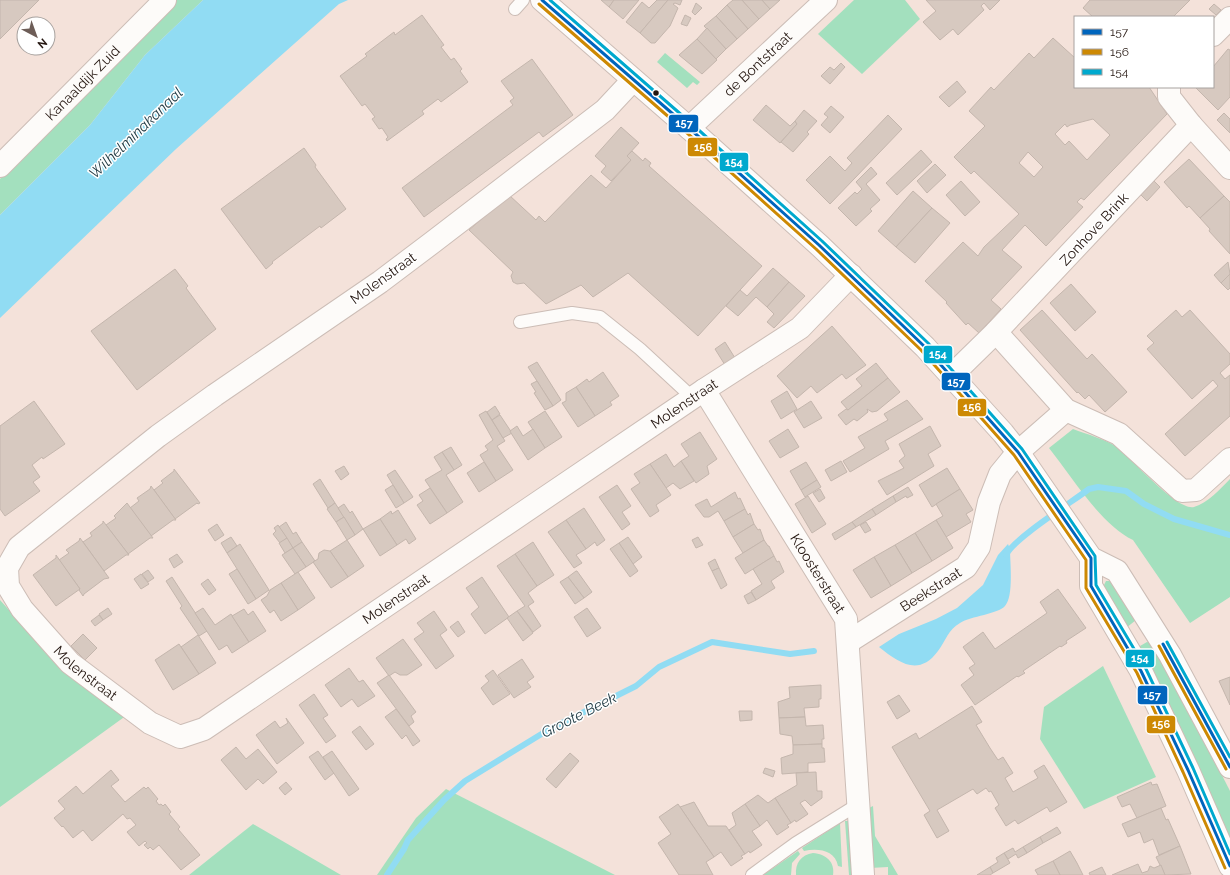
<svg xmlns="http://www.w3.org/2000/svg" width="1230" height="875" viewBox="0 0 1230 875" font-family="Raleway,sans-serif">
<style>
.green{fill:#a3e0be}
.water{fill:#91dcf3}
.lines{fill:none;stroke-linecap:round;stroke-linejoin:round}
.stream{stroke:#91dcf3;stroke-width:6}
.building{fill:#d7c9c0;stroke:#c4b6ad;fill-rule:evenodd}
.service-casing{stroke:#ccbdb6;stroke-width:14}
.minor-casing{stroke:#ccbdb6;stroke-width:24}
.tertiary-casing{stroke:#ccbdb6;stroke-width:24}
.service{stroke:#fdfbf9;stroke-width:12}
.minor{stroke:#fdfbf9;stroke-width:22}
.tertiary{stroke:#fdfbf9;stroke-width:22}
.bus-1-casing{stroke:#fff;stroke-width:6}
.bus-2-casing{stroke:#fff;stroke-width:6}
.bus-3-casing{stroke:#fff;stroke-width:6}
.bus-1{stroke:#0065bd;stroke-width:3}
.bus-2{stroke:#cd8903;stroke-width:3}
.bus-3{stroke:#00a9ce;stroke-width:3}
.bus-dot{fill:#241610;stroke:#fff;stroke-width:1.5}
.labels{text-anchor:middle;stroke-width:3;stroke-linejoin:round;paint-order:stroke}
.street-label{font-size:14px;fill:#241610;stroke:#fff}
.water-label{font-size:15px;font-style:italic;fill:#243e47;stroke:#fff}
.line-badge{stroke:#fff;stroke-width:1.5}
.badge-label{font-size:11px;text-anchor:middle;font-weight:bold;fill:#fff}
</style>
<rect width="100%" height="100%" fill="#f4e2da"/>
<g class="green">
<polygon points="176,0 203,0 145,55 90,125 0,215 0,179"/>
<polygon points="854,0 905,0 920,19 862,74 818,34"/>
<polygon points="665,53 700,82 697,85 693,82 687,88 657,62"/>
<path d="M1073 429C1086 434 1108 440 1118 448 1132 459 1177 511 1194 507 1208 503 1220 489 1230 479V597L1190 623 1133 540C1101 525 1072 477 1049 448Z"/>
<polygon points="1106,581 1112,581 1136,620 1126,628 1103,587"/>
<polygon points="0,600 40,645 127,715 0,807"/>
<polygon points="1147,642 1151,643 1177,687 1230,791 1230,847 1140,651 1140,646"/>
<polygon points="1103,666 1156,777 1084,809 1040,739 1044,707"/>
<polygon points="446,789 615,875 377,875 416,818"/>
<polygon points="873,806 875,836 898,875 888,875 888,867 870,868 869,808"/>
<polygon points="845,821 848,821 854,875 849,875"/>
<path d="M840 823 842 867 838 866C835 850 818 848 804 851L802 848Z"/>
<polygon points="253,824 341,875 189,875"/>
<polygon points="798,851 800,854 792,863 791,875 763,875"/>
<path d="M813 853C826 854 835 862 833 875H796C795 863 801 855 813 853Z"/>
</g>
<g class="water">
<polygon points="203,0 348,0 339,4 176,149 0,318 0,215 90,125 145,55"/>
<path d="M1008 544 1010 549C1010 562 1014 596 1005 606 998 614 971 616 960 623 948 630 946 640 938 651 919 677 899 663 879 647L899 634 936 619 957 608 983 585 998 555Z"/>
</g>
<g class="lines">
<g class="stream">
<path d="M1006 555C1013 539 1072 502 1089 489L1098 487 1126 491 1144 504 1174 519 1230 535"/>
<polyline points="387,875 404,849 408,840 444,800 465,781 548,730 636,686 659,667 712,642 790,654 814,651"/>
</g>
</g>
<g class="building">
<polygon points="0,0 39,0 0,39"/>
<polygon points="601,0 614,0 609,7"/>
<polygon points="614,0 639,0 623,19 609,7"/>
<polygon points="657,0 668,0 640,33 626,22 642,2 649,8"/>
<polygon points="668,0 682,0 680,5 675,3 673,4 678,8 670,26 655,43 651,43 640,33"/>
<polygon points="733,0 742,0 759,19 748,29 727,5"/>
<polygon points="742,0 762,0 770,9 759,19"/>
<polygon points="762,0 780,0 770,9"/>
<polygon points="926,0 1000,0 990,10 984,3 981,6 984,10 958,35 953,29 940,40 923,22 936,11"/>
<polygon points="1090,0 1190,0 1173,17 1093,17 1083,8"/>
<polygon points="696,3 702,8 695,15 692,12"/>
<polygon points="1214,4 1221,10 1216,15 1209,9"/>
<polygon points="727,5 748,29 737,39 716,16"/>
<polygon points="422,15 444,45 441,47 451,60 454,58 462,69 460,71 468,82 441,102 438,99 422,111 424,114 387,141 386,139 388,137 382,128 379,129 372,119 375,117 365,104 362,106 340,76 367,56 365,54 394,32 395,35"/>
<polygon points="685,15 691,18 687,26 681,24"/>
<polygon points="716,16 737,39 726,49 704,26"/>
<polygon points="707,28 726,49 716,59 697,39"/>
<path d="M1053 38 1075 58V87H1149L1167 114 1084 200 1081 198 1077 202 1083 207 1046 246 1025 225 1002 250 1022 267 991 300 1001 309 979 333 968 323 966 325 946 303 947 302 925 281 963 242 978 256 984 247 1019 214 974 171 971 174 954 157 985 126 969 111 991 87 994 90 1029 53 1034 58ZM1093 119 1110 135 1087 160 1069 141 1065 145 1055 134 1065 124 1067 127 1070 125ZM1028 152 1043 167 1034 177 1019 163Z"/>
<polygon points="697,39 717,60 702,74 679,55"/>
<polygon points="1228,49 1230,50 1230,97 1218,110 1195,87 1213,87 1213,67"/>
<polygon points="532,59 573,115 543,137 539,132 424,217 402,188 513,105 510,101 514,98 501,81"/>
<polygon points="841,63 845,67 830,84 821,76 830,67 834,70"/>
<polygon points="957,81 966,92 949,107 939,97"/>
<polygon points="766,105 790,126 795,121 797,124 780,143 753,120"/>
<polygon points="831,106 844,117 830,133 821,125 828,117 824,114"/>
<polygon points="804,110 817,121 807,132 809,134 793,152 781,142 797,124 795,121"/>
<polygon points="1224,113 1230,119 1230,133 1217,120"/>
<polygon points="888,115 902,129 830,204 806,180 830,156 845,171 852,163 847,158"/>
<polygon points="621,127 639,143 627,156 631,160 611,181 601,172 606,166 595,156"/>
<polygon points="304,148 316,165 315,167 346,209 321,228 320,226 272,262 273,263 266,269 221,209"/>
<polygon points="921,150 932,162 897,195 886,183"/>
<polygon points="632,151 643,161 645,158 651,163 649,166 762,266 698,336 628,273 593,297 581,285 546,304 524,283 517,284 513,282 511,276 513,272 469,230 509,195 536,220 539,216 545,222 591,175 606,188 631,160 627,156"/>
<polygon points="1189,159 1224,196 1200,218 1189,206 1187,208 1164,182"/>
<polygon points="935,164 946,175 927,193 917,181"/>
<polygon points="871,167 877,174 866,184 880,200 870,209 872,211 856,226 838,208 855,192 857,194 862,189 856,182"/>
<polygon points="1153,180 1160,187 1147,201 1140,194"/>
<polygon points="961,181 980,202 965,216 946,195"/>
<polygon points="913,191 932,208 896,247 878,231"/>
<polygon points="1224,196 1230,202 1230,254 1209,231 1210,229 1200,218"/>
<polygon points="932,208 950,223 915,263 896,247"/>
<polygon points="1228,262 1230,274 1221,283 1214,275"/>
<polygon points="773,268 789,282 767,307 756,297 738,316 726,306 740,290 747,296"/>
<polygon points="175,269 188,286 186,288 216,329 137,390 91,331"/>
<polygon points="1230,274 1230,288 1228,290 1221,283"/>
<polygon points="789,282 805,296 774,328 767,322 774,314 767,307"/>
<polygon points="1071,284 1096,312 1075,331 1050,303"/>
<polygon points="1042,310 1087,359 1092,354 1127,392 1105,412 1089,395 1085,399 1078,392 1077,393 1020,330"/>
<polygon points="1176,310 1182,317 1190,310 1230,354 1230,364 1220,373 1225,379 1230,375 1230,416 1185,456 1165,434 1218,386 1213,380 1192,399 1147,349 1154,343 1147,336"/>
<polygon points="832,326 866,365 846,379 842,374 817,393 811,386 797,398 777,376"/>
<polygon points="725,342 735,358 725,365 715,349"/>
<polygon points="537,362 561,400 553,406 528,367"/>
<polygon points="876,363 888,378 848,410 841,402 862,386 856,379"/>
<polygon points="603,372 619,396 610,402 612,405 595,416 576,387 587,379 589,382"/>
<polygon points="888,378 900,392 877,411 872,412 867,409 868,412 857,421 854,419 846,425 838,415 846,409 848,410"/>
<polygon points="537,381 553,406 545,410 534,393 536,392 531,384"/>
<polygon points="576,387 595,416 578,427 562,403 566,401 566,393"/>
<polygon points="787,391 797,409 781,419 771,401"/>
<polygon points="907,400 923,419 885,441 889,449 850,472 843,461 865,448 858,437 888,420 884,414"/>
<polygon points="34,401 65,444 43,459 42,457 32,465 40,477 33,482 40,491 5,516 0,509 0,426"/>
<polygon points="811,401 822,418 804,428 794,412"/>
<polygon points="495,406 500,414 492,420 487,412"/>
<polygon points="486,411 505,441 497,446 513,470 496,481 480,455 488,450 485,446 493,440 479,415"/>
<polygon points="545,411 562,437 545,448 528,422"/>
<polygon points="500,415 512,433 503,438 492,420"/>
<polygon points="517,426 523,436 533,429 545,448 528,460 511,433 510,431"/>
<polygon points="930,426 941,446 928,454 934,466 887,495 878,481 904,468 899,461 905,456 899,444"/>
<polygon points="788,429 799,447 780,458 769,441"/>
<polygon points="700,432 717,459 707,466 709,474 696,483 681,461 689,456 681,444"/>
<polygon points="451,447 462,465 454,470 442,452"/>
<polygon points="442,452 454,470 446,475 463,502 447,513 425,480 442,470 434,457"/>
<polygon points="666,454 674,467 681,461 694,481 680,489 673,483 666,488 650,464"/>
<polygon points="841,461 847,472 831,481 825,470"/>
<polygon points="484,462 496,481 479,492 467,473"/>
<polygon points="806,462 817,480 801,490 790,471"/>
<polygon points="650,464 671,495 656,505 659,511 650,517 631,489 640,483 634,474"/>
<polygon points="344,466 349,474 341,480 335,471"/>
<polygon points="947,468 960,489 932,507 919,485"/>
<polygon points="174,469 200,503 198,504 197,503 175,519 154,490 163,483 161,481 174,471"/>
<polygon points="395,470 413,497 404,503 387,475"/>
<polygon points="320,479 335,503 328,508 313,484"/>
<polygon points="817,480 821,487 805,497 801,490"/>
<polygon points="393,485 404,503 396,508 385,490"/>
<polygon points="617,485 631,506 622,512 630,524 622,530 599,497"/>
<polygon points="151,486 176,520 173,520 151,536 130,508 139,501 137,498 150,489"/>
<polygon points="908,487 913,495 907,498 906,496 896,502 893,496"/>
<polygon points="430,488 447,513 430,524 417,505 423,501 419,495"/>
<polygon points="820,489 825,498 819,502 813,493"/>
<polygon points="960,489 973,510 966,514 971,522 946,537 936,520 943,516 936,504"/>
<polygon points="735,492 738,499 740,498 745,509 724,521 718,511 709,517 704,517 695,505 707,499 711,507"/>
<polygon points="808,496 826,524 812,533 795,504"/>
<polygon points="893,496 896,502 876,515 872,509"/>
<polygon points="127,503 153,538 150,538 128,554 106,525 116,518 114,516"/>
<polygon points="335,503 344,517 336,522 327,509"/>
<polygon points="344,504 350,513 352,511 363,529 355,535 338,508"/>
<polygon points="584,508 605,540 597,546 595,542 586,549 566,520"/>
<polygon points="745,509 748,515 750,513 754,524 733,537 724,521"/>
<polygon points="872,509 876,515 856,527 852,522"/>
<polygon points="398,510 416,539 409,544 406,539 397,545 380,519 391,511 392,514"/>
<polygon points="344,517 355,535 347,540 336,522"/>
<polygon points="380,519 397,545 380,556 363,529"/>
<polygon points="566,520 586,549 576,555 582,563 574,568 548,532"/>
<polygon points="936,520 953,548 932,561 915,533"/>
<polygon points="103,521 129,555 126,555 104,571 83,542 92,536 90,533 103,523"/>
<polygon points="286,522 293,534 296,532 302,542 293,548 279,527"/>
<polygon points="852,522 856,527 835,540 832,534"/>
<polygon points="866,522 871,530 865,533 860,525"/>
<polygon points="217,524 224,535 215,541 208,530"/>
<polygon points="754,524 758,530 760,529 764,540 743,553 733,537"/>
<polygon points="278,525 287,538 280,543 273,534 276,531 274,528"/>
<polygon points="915,533 932,561 912,573 895,545"/>
<polygon points="231,537 237,546 227,553 221,543"/>
<polygon points="628,537 642,557 633,564 619,543"/>
<polygon points="698,537 703,545 696,548 692,540"/>
<polygon points="80,538 109,578 104,579 84,594 83,596 79,590 80,589 59,560 69,553 66,550 79,541"/>
<polygon points="287,538 293,548 285,553 279,543"/>
<polygon points="347,540 364,566 348,577 330,551"/>
<polygon points="764,540 768,546 769,546 774,556 745,574 735,558"/>
<polygon points="302,542 315,561 306,567 293,548"/>
<polygon points="533,542 554,575 537,586 515,554"/>
<polygon points="619,543 638,571 630,577 610,549"/>
<polygon points="240,544 269,590 256,599 227,553"/>
<polygon points="895,545 912,573 891,586 874,557"/>
<polygon points="293,548 306,567 295,574 282,555"/>
<polygon points="324,550 330,551 348,577 331,588 313,562 318,559 319,553"/>
<polygon points="177,554 183,562 174,568 169,559"/>
<polygon points="515,554 537,586 528,593 534,602 528,606 541,626 533,632 517,611 525,606 497,566"/>
<polygon points="56,555 80,589 56,606 33,575 56,558"/>
<polygon points="774,556 777,562 779,561 784,572 771,581 775,588 756,600 751,591 762,584 753,569"/>
<polygon points="874,557 891,586 871,598 853,570"/>
<polygon points="715,559 719,568 712,571 708,563"/>
<polygon points="719,568 727,585 721,589 712,571"/>
<polygon points="237,569 256,599 248,604 229,574"/>
<polygon points="148,570 154,578 148,582 142,574"/>
<polygon points="576,571 577,571 592,592 584,598 568,577"/>
<polygon points="298,572 315,598 298,610 281,583"/>
<polygon points="141,574 149,584 141,589 134,579"/>
<polygon points="172,577 207,631 199,636 180,608 182,606 166,581"/>
<polygon points="482,577 509,617 485,634 471,614 479,607 466,588"/>
<polygon points="568,577 584,598 575,604 560,582"/>
<polygon points="208,579 216,590 209,595 201,584"/>
<polygon points="281,583 298,610 281,621 274,610 270,613 261,600 267,596 270,590"/>
<polygon points="1058,589 1086,628 1066,641 1067,643 1061,647 1060,646 1023,671 1025,673 1018,677 1017,676 975,705 961,685 974,675 969,668 975,664 963,647 983,632 995,649 1047,613 1040,602"/>
<polygon points="751,592 756,600 748,604 744,596"/>
<polygon points="108,608 112,614 103,620 99,614"/>
<polygon points="203,608 215,625 231,614 249,642 232,653 227,645 219,650 195,613"/>
<polygon points="587,608 601,628 587,637 574,617"/>
<polygon points="244,609 248,615 253,611 266,631 249,642 232,616"/>
<polygon points="434,611 447,630 440,635 454,656 436,669 414,639 424,632 417,623"/>
<polygon points="517,611 533,633 523,641 507,618"/>
<polygon points="99,615 103,620 95,626 91,621"/>
<polygon points="458,621 465,632 458,637 450,627"/>
<polygon points="83,634 97,648 85,660 71,646"/>
<polygon points="198,635 216,663 199,674 181,647"/>
<polygon points="403,639 422,665 407,675 400,675 395,672 389,676 376,658"/>
<polygon points="179,644 199,674 173,690 155,660"/>
<polygon points="522,659 534,677 527,682 531,687 514,698 498,675"/>
<polygon points="349,668 359,682 363,680 375,696 358,707 352,699 341,707 325,685"/>
<polygon points="493,670 510,694 493,705 481,688 489,681 485,676"/>
<polygon points="389,675 416,712 411,716 414,722 409,726 377,683"/>
<polygon points="1230,677 1230,705 1219,681"/>
<polygon points="821,685 821,699 819,699 819,707 804,708 805,717 779,718 778,702 790,698 789,687"/>
<polygon points="314,694 328,715 323,718 336,736 326,743 299,705"/>
<polygon points="899,695 910,711 897,719 887,702"/>
<polygon points="972,706 982,722 976,725 990,748 998,760 1003,757 1013,773 1005,778 1013,792 1038,778 1034,771 1044,765 1067,802 1050,812 1047,807 1018,824 1015,820 1006,826 995,808 999,805 991,791 989,792 986,788 977,794 973,789 937,810 949,831 937,838 924,815 930,811 892,747 916,733 919,739"/>
<polygon points="396,709 420,741 413,746 406,735 402,739 385,717"/>
<polygon points="739,711 752,711 752,720 740,721"/>
<polygon points="805,717 806,726 823,725 824,739 822,739 822,744 793,745 792,736 780,734 779,718"/>
<polygon points="286,718 304,743 277,764 256,735 275,721 280,728 288,723"/>
<polygon points="360,726 374,744 366,750 352,732"/>
<polygon points="822,744 822,748 824,748 825,762 808,763 808,772 782,774 781,758 793,754 793,745"/>
<polygon points="236,747 246,759 258,749 277,772 263,784 258,779 246,790 221,760"/>
<polygon points="318,751 334,773 325,780 309,757"/>
<polygon points="332,751 359,789 349,796 323,757"/>
<polygon points="570,753 579,761 556,788 546,779"/>
<polygon points="765,768 775,771 773,777 763,773"/>
<polygon points="111,770 119,780 111,786 125,802 144,787 146,789 148,787 158,799 156,801 159,805 161,804 163,806 165,804 171,812 169,814 180,827 178,829 200,855 181,870 159,845 153,850 150,847 148,849 144,845 147,843 145,841 139,846 127,832 136,825 130,818 127,819 123,814 92,841 83,830 73,838 63,826 62,827 54,818 65,809 58,801 76,786 83,794"/>
<polygon points="816,772 817,791 822,791 822,798 811,806 805,800 800,803 808,814 796,822 795,820 791,823 775,798 797,785 796,773"/>
<polygon points="286,782 292,789 285,795 279,788"/>
<polygon points="1151,782 1152,785 1157,784 1166,806 1137,818 1130,804 1122,807 1117,797"/>
<polygon points="758,795 768,803 775,798 791,823 787,825 789,827 777,835 767,820 760,826 745,804"/>
<polygon points="694,802 708,826 726,826 745,854 741,856 743,858 731,866 721,852 714,857 680,807"/>
<polygon points="678,804 714,857 706,862 713,875 679,875 658,843 671,834 659,817"/>
<polygon points="745,804 760,826 752,831 762,845 750,853 749,851 745,854 729,830 736,825 732,813"/>
<polygon points="1161,808 1166,820 1168,819 1180,846 1159,855 1153,839 1144,843 1140,832 1128,837 1122,824"/>
<polygon points="1057,827 1061,833 1043,843 1040,837"/>
<polygon points="1040,837 1043,843 1027,853 1023,847"/>
<polygon points="1180,846 1191,874 1165,875 1156,857"/>
<polygon points="1023,847 1027,853 1018,858 1016,854 1008,859 1004,853 1013,848 1015,852"/>
<polygon points="1070,851 1077,863 1083,875 1060,875 1053,861"/>
<polygon points="1004,853 1010,863 993,873 990,867 998,862 996,858"/>
<polygon points="1053,861 1060,875 1038,875 1035,870"/>
<polygon points="1138,864 1142,873 1148,871 1150,866 1154,868 1161,865 1165,875 1112,875"/>
<polygon points="990,867 993,873 990,875 977,875"/>
<polygon points="1102,867 1106,875 1090,875 1089,873"/>
</g>
<g class="lines">
<g class="service-casing">
<g id="service">
<polyline points="515,9 523,0"/>
<polyline points="520,322 572,313 600,317 640,349 693,398"/>
<polyline points="752,875 796,843 857,805"/>
</g>
</g>
<g class="minor-casing">
<g id="minor">
<polyline points="1213,35 1230,18"/>
<path id="s1" d="M633 80 605 110 433 242 380 282 215 395 158 436 19 547 7 568 8 586 22 609 70 663 150 723 180 737 204 729 704 390 800 328 851 275"/>
<polyline points="1169,87 1169,97 1191,125 1230,168"/>
<polyline points="1191,125 996,332 1066,410 1119,434 1182,491 1196,490 1230,459"/>
<path id="s2" d="M689 128 826 0"/>
<path id="s3" d="M0 166 165 0"/>
<polyline points="951,376 996,332"/>
<path id="s4" d="M704 390 846 619 863 875"/>
<path id="s5" d="M848 642 966 567 979 547 989 502 1000 474 1018 452 1066 410"/>
</g>
</g>
<g class="tertiary-casing">
<g id="tertiary">
<polyline points="542,0 689,128 819,245 925,347 1003,433 1018,452 1091,558 1117,571 1170,655 1230,767"/>
<polyline points="1091,558 1091,586 1141,671 1188,770 1230,866"/>
</g>
</g>
<use href="#service" class="service"/>
<use href="#minor" class="minor"/>
<use href="#tertiary" class="tertiary"/>
<g class="bus-1-casing">
<g id="bus-1">
<polyline points="542,0 689,128 819,245 925,347 1018,452 1091,558 1091,586 1141,671 1188,770 1230,866"/>
<polyline points="1163,644 1230,767"/>
</g>
</g>
<g class="bus-2-casing">
<g id="bus-2">
<polyline points="539,4 686,132 816,249 921,350 1014,455 1086,560 1086,588 1137,673 1183,772 1225,868"/>
<polyline points="1159,646 1226,769"/>
</g>
</g>
<g class="bus-3-casing">
<g id="bus-3">
<polyline points="550,0 692,124 822,241 928,343 1022,449 1095,556 1096,585 1146,669 1193,768 1230,854"/>
<polyline points="1167,642 1230,757"/>
</g>
</g>
<use href="#bus-1" class="bus-1"/>
<use href="#bus-2" class="bus-2"/>
<use href="#bus-3" class="bus-3"/>
</g>
<circle class="bus-dot" cx="656" cy="93" r="3.5"/>
<g class="labels">
<g class="street-label">
<text dy="5" stroke="none"><textPath href="#s2" startOffset="94">de Bontstraat</textPath></text>
<text dy="5" stroke="none"><textPath href="#s3" startOffset="117">Kanaaldijk Zuid</textPath></text>
<text transform="translate(1094 229) rotate(-47)" y="5">Zonhove Brink</text>
<text transform="translate(383 278) rotate(-36)" y="5">Molenstraat</text>
<text dy="5" stroke="none"><textPath href="#s1" startOffset="1652">Molenstraat</textPath></text>
<text dy="5" stroke="none"><textPath href="#s4" startOffset="216">Kloosterstraat</textPath></text>
<text dy="5" stroke="none"><textPath href="#s5" startOffset="98">Beekstraat</textPath></text>
<text dy="5" stroke="none"><textPath href="#s1" startOffset="1304">Molenstraat</textPath></text>
<text dy="5" stroke="none"><textPath href="#s1" startOffset="932">Molenstraat</textPath></text>
</g>
<g class="water-label">
<text transform="translate(136 133) rotate(-44)" y="5">Wilhelminakanaal</text>
<text transform="translate(579 715) rotate(-27)" y="5">Groote Beek</text>
</g>
</g>
<g class="line-badge">
<rect x="668" y="114" width="31" height="19" rx="4" fill="#0065bd"/>
<rect x="687" y="137" width="31" height="20" rx="4" fill="#cd8903"/>
<rect x="719" y="152" width="30" height="20" rx="4" fill="#00a9ce"/>
<rect x="923" y="345" width="30" height="19" rx="4" fill="#00a9ce"/>
<rect x="941" y="372" width="30" height="19" rx="4" fill="#0065bd"/>
<rect x="957" y="398" width="30" height="19" rx="4" fill="#cd8903"/>
<rect x="1125" y="649" width="30" height="19" rx="4" fill="#00a9ce"/>
<rect x="1137" y="685" width="31" height="20" rx="4" fill="#0065bd"/>
<rect x="1146" y="715" width="30" height="19" rx="4" fill="#cd8903"/>
</g>
<g class="badge-label">
<text x="684" y="127">157</text>
<text x="703" y="151">156</text>
<text x="734" y="166">154</text>
<text x="938" y="358">154</text>
<text x="956" y="386">157</text>
<text x="972" y="411">156</text>
<text x="1140" y="662">154</text>
<text x="1152" y="699">157</text>
<text x="1161" y="728">156</text>
</g>
<rect x="1074" y="16" width="140" height="72" fill="#ffffff" stroke="#a7a29f"/>
<rect x="1082" y="29" width="20" height="6" fill="#0065bd" stroke="#a7a29f"/>
<text x="1110" y="36" font-size="12" fill="#241610">157</text>
<rect x="1082" y="49" width="20" height="6" fill="#cd8903" stroke="#a7a29f"/>
<text x="1110" y="56" font-size="12" fill="#241610">156</text>
<rect x="1082" y="69" width="20" height="6" fill="#00a9ce" stroke="#a7a29f"/>
<text x="1110" y="76" font-size="12" fill="#241610">154</text>
<g transform="translate(36 36) rotate(139)"><circle r="19" fill="#ffffff" stroke="#a7a29f"/>
<path d="M0-3L7 15L0 10L-7 15Z" fill="#6d5d57"/>
<text y="-6" font-size="11" font-weight="bold" text-anchor="middle" fill="#241610">N</text>
</g>
</svg>
